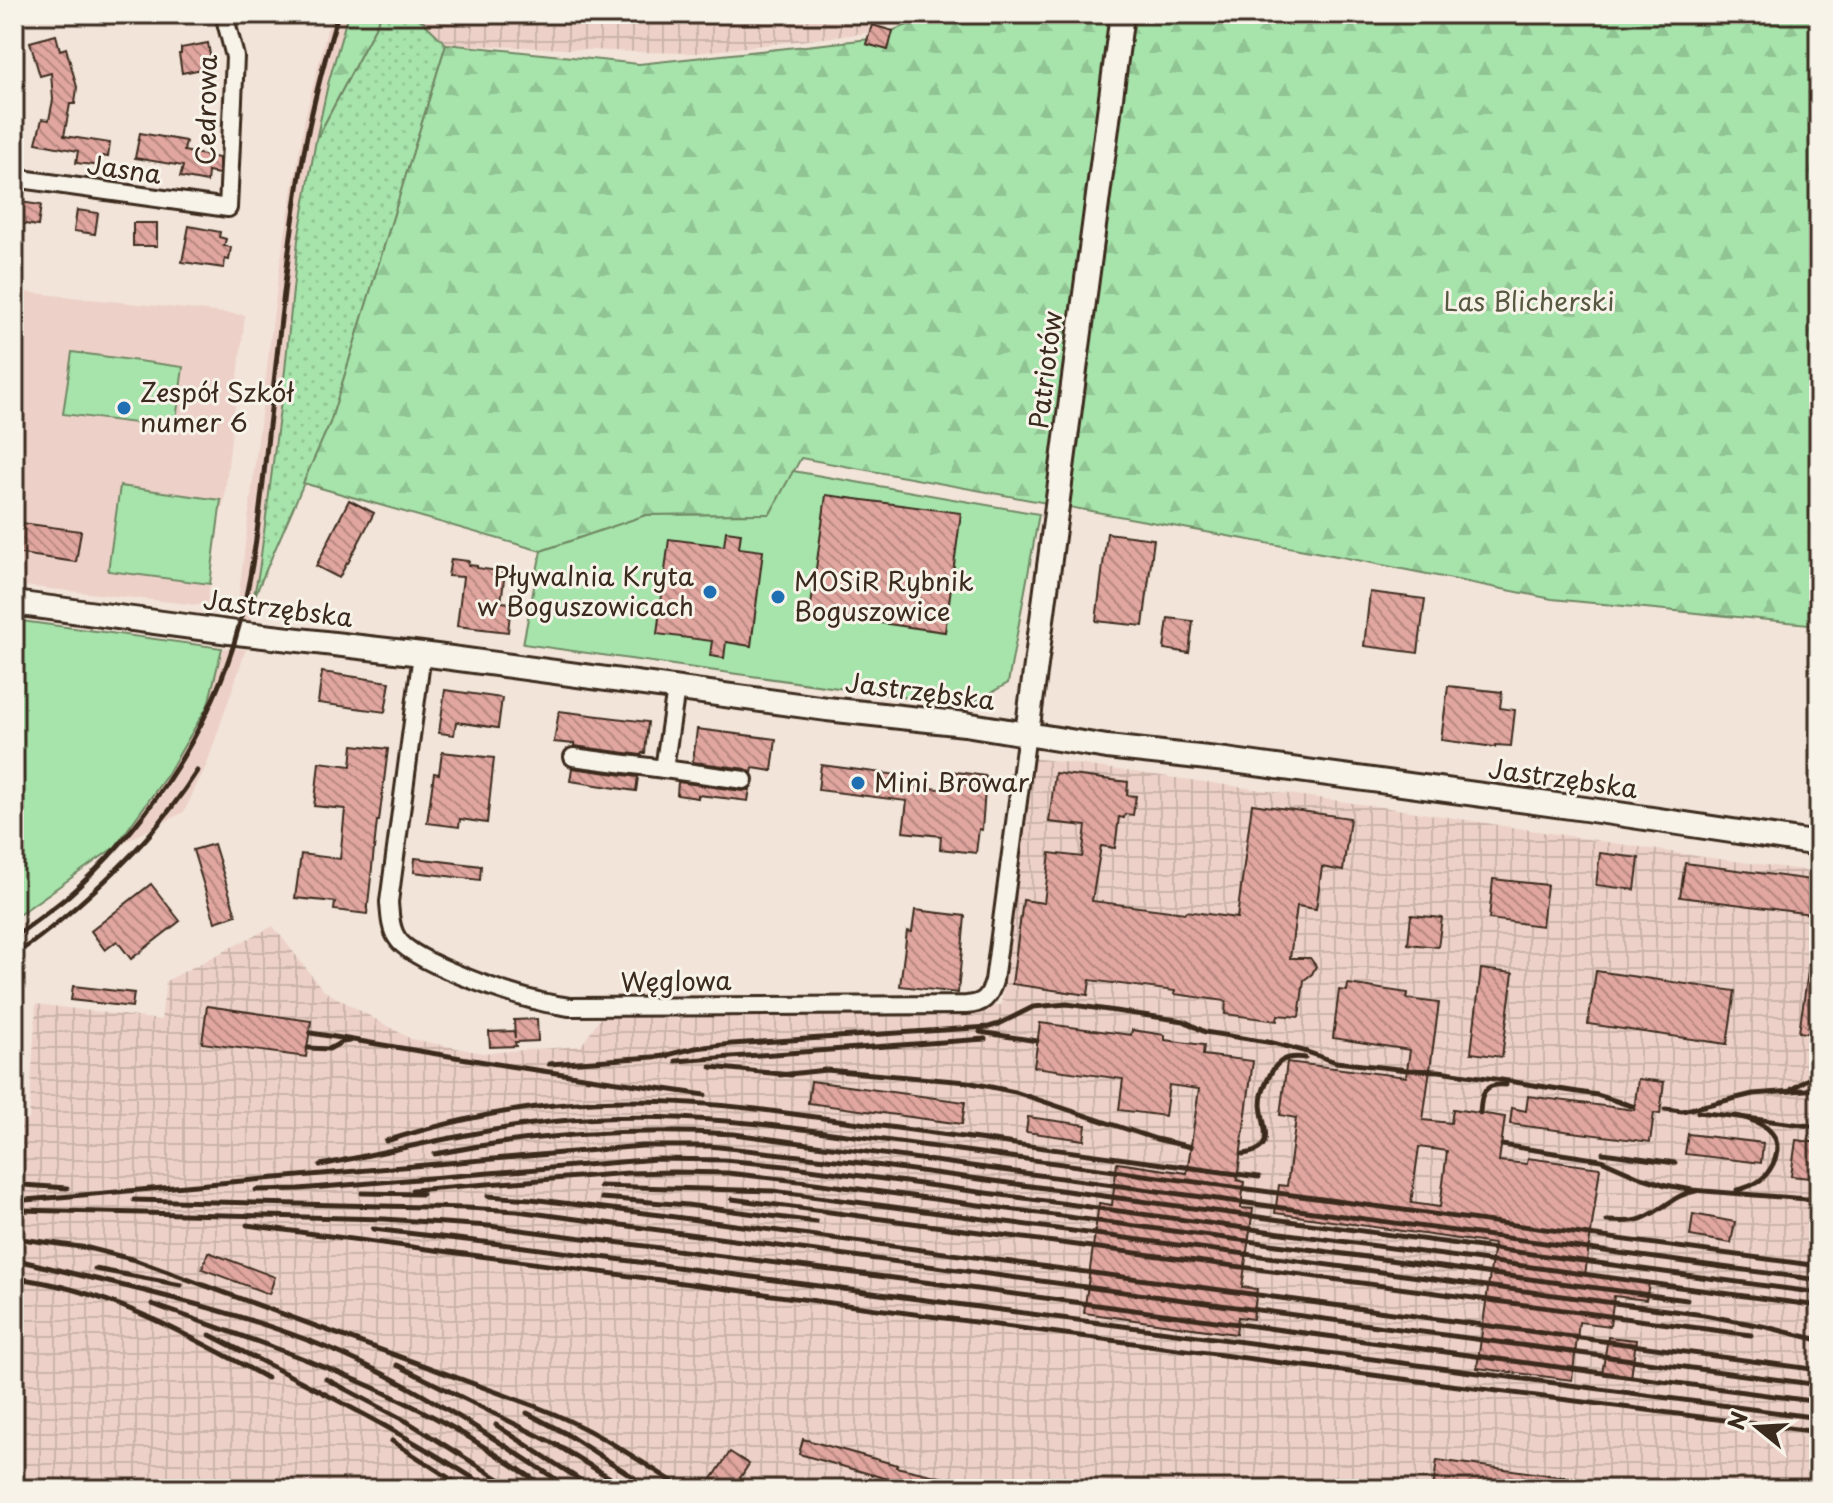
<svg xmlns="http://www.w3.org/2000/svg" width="1833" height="1503" viewBox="0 0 1833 1503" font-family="'Playpen Sans',sans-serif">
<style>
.built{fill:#edd1c8}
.industrial{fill:url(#industrial-grid)}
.grass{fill:url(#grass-dots);stroke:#708764;stroke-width:2}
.forest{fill:url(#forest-firs);stroke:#708764;stroke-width:2}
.pitch{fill:#a6e4ab;stroke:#708764;stroke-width:2}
.building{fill:url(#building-back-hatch);stroke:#3b2a1e;stroke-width:2;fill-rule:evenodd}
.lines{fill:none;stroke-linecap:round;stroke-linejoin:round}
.minor-casing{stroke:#3b2a1e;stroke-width:22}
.tertiary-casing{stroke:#3b2a1e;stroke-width:28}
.minor{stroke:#f7f3e8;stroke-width:16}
.tertiary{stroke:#f7f3e8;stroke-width:22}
.rail{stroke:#3b2a1e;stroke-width:5}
.poi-dot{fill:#1f6fb2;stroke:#f7f3e8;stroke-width:3}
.labels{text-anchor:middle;stroke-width:6;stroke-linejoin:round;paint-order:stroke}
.street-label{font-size:26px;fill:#3b2a1e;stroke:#f7f3e8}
.park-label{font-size:26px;fill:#565841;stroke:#f7f3e8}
.poi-label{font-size:26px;fill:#3b2a1e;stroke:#f7f3e8;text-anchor:start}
</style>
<defs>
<pattern id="industrial-grid" width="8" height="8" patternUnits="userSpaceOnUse" patternTransform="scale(2)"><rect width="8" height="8" fill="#edd1c8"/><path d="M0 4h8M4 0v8" fill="none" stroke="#ccb4ab"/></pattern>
<pattern id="grass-dots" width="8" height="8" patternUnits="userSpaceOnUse" patternTransform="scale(2)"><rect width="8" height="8" fill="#a6e4ab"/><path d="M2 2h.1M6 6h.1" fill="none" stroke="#90c493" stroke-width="1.8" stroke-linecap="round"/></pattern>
<pattern id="forest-firs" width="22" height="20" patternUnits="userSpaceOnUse" patternTransform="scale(2)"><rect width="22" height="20" fill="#a6e4ab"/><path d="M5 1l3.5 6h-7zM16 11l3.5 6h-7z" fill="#90c493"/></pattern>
<pattern id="building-back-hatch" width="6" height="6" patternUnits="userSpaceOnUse" patternTransform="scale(2)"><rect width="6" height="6" fill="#e0a69f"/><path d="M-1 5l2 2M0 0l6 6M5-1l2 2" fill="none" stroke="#b78781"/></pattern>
</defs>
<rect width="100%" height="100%" fill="#f2e4d9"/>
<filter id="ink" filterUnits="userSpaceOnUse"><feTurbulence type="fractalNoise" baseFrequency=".0125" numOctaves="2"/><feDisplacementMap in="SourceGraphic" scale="16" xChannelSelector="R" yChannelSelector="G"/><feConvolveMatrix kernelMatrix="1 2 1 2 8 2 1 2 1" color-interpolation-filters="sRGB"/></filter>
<g filter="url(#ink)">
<g class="built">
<polygon points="331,14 348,14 328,84 298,240 285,370 259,571 250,621 236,617 279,270 305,118"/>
<polygon points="14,291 245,315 224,502 218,522 207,606 14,585"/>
<polygon points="222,648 246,649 207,764 184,812 115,847 166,776 208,705"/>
</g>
<g class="industrial">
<polygon points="415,14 916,14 868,33 696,53 636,52 446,44"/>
<polygon points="1034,758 1410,811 1696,856 1819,872 1819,1489 14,1489 14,1125 29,1119 36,1004 161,1020 166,981 273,926 323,990 411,1039 482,1053 581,1046 600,1018 941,1012 1001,1005"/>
</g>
<polygon class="grass" points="382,14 415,14 446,44 330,423 253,600 259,571 285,370 298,240 316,140"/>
<g class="forest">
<polygon points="348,14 382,14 316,140 328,84"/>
<polygon points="937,14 1819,14 1819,625 1552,599 1337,556 801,458 770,514 647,515 541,551 303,483 330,423 446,44 639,64 870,39"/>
</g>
<g class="pitch">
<polygon points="72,352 183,367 175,428 63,414"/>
<polygon points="793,471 1039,514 1008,683 967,706 523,644 541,551 646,515 770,514"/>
<polygon points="120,486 221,500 210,584 108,571"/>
<polygon points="14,620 222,648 208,705 167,775 115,847 14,918"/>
</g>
<g class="building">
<polygon points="872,25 893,31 888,50 866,44"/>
<polygon points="56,35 60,50 66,48 77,87 75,104 70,104 64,136 110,143 108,157 102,156 100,166 76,163 78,151 36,143 42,119 49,120 53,100 51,73 40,76 30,42"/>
<polygon points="208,43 212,67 182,73 179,54 181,54 181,48"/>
<polygon points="140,133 186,141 184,151 219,158 219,174 208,172 207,182 180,177 183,166 135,158"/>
<polygon points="20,202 41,205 38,226 18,223"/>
<polygon points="77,210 98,213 95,234 74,231"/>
<rect x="133" y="223" width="24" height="23"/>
<polygon points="189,226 220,232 219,237 226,239 224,246 231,247 229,260 225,259 224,268 182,262"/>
<polygon points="826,495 961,513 945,632 810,613"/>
<polygon points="349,500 374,513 348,563 347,563 339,578 316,566"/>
<polygon points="14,522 81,531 76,562 14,553"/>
<polygon points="726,531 741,533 739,548 763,551 751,646 726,642 724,658 710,656 712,641 657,634 669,539 724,546"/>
<polygon points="1107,533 1154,539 1143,626 1096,621"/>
<polygon points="451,559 469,561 468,565 477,566 477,568 505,572 501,602 511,603 508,632 457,626 463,577 448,576"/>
<polygon points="1370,592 1425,599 1418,653 1364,646"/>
<polygon points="1168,618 1193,621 1189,653 1164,649"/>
<polygon points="322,672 390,682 385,712 318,703"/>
<polygon points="1448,686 1502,692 1500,708 1515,710 1511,746 1495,745 1495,747 1441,740"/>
<polygon points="445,690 502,698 498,728 456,722 454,735 439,733"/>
<polygon points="559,711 648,722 645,753 642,753 641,755 574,746 574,744 554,742"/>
<polygon points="697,729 776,739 772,771 753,768 752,773 746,769 693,762"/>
<polygon points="353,745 388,749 379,821 377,821 367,914 334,910 335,902 295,898 301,854 340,859 345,809 314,806 316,791 319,762 351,766"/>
<polygon points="442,752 494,758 487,823 460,819 459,827 427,823 434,773 439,774"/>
<polygon points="821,765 898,775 897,784 947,790 949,771 986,776 982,830 979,829 976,853 940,849 941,836 903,832 907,801 818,790"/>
<polygon points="572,768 638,777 636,791 570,781"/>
<polygon points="1055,773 1128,782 1127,795 1136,796 1133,815 1125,814 1124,818 1119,817 1115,848 1101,846 1092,901 1185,913 1186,911 1237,918 1252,804 1350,818 1343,871 1322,867 1316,909 1297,906 1290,958 1310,958 1316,966 1312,974 1304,980 1299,1017 1278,1015 1277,1021 1225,1014 1226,1001 1174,994 1175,991 1090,980 1088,995 1012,984 1023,900 1044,903 1050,853 1082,857 1086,826 1049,822"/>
<polygon points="678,782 742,791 750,789 748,801 698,795 698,798 677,795"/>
<polygon points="214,844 236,915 215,922 193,850"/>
<polygon points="1600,853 1639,858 1635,890 1596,885"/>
<polygon points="415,858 481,866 480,880 414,872"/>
<polygon points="1685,863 1819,881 1819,915 1680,897"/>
<polygon points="1493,879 1547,885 1542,926 1489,919"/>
<polygon points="151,884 180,921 131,959 117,941 105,950 91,931"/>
<polygon points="915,910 965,916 958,993 900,986 907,931 912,932"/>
<polygon points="1411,915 1442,918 1438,947 1408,944"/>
<polygon points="1811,952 1819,953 1819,1035 1799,1032"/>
<polygon points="1481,969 1513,973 1502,1057 1471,1053"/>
<polygon points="1596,971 1735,991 1727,1044 1588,1024"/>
<path d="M1348 984 1408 993 1407 999 1439 1003 1423 1120 1451 1123 1453 1109 1505 1117 1499 1161 1527 1164 1528 1158 1600 1168 1585 1275 1649 1283 1646 1300 1614 1296 1610 1326 1579 1322 1572 1380 1477 1368 1494 1244 1275 1213 1279 1185 1287 1186 1296 1118 1280 1115 1287 1062 1406 1077 1410 1050 1333 1038 1339 990 1347 991ZM1419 1147 1447 1151 1440 1207 1411 1203Z"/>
<polygon points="73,986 134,993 132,1007 71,1000"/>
<polygon points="207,1006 311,1021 306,1057 202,1043"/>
<polygon points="537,1019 538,1041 515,1042 516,1046 490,1047 489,1032 514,1031 515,1038 514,1020"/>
<polygon points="1040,1023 1131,1035 1132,1030 1165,1035 1165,1040 1204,1045 1203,1055 1253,1061 1237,1180 1244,1182 1241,1208 1253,1209 1242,1287 1257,1289 1253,1319 1238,1317 1236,1334 1084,1313 1099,1203 1112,1205 1117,1163 1187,1173 1199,1089 1169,1085 1165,1116 1119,1110 1123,1079 1034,1067"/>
<polygon points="1638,1079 1664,1082 1660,1114 1654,1113 1650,1142 1510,1124 1512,1108 1526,1111 1528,1096 1634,1110"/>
<polygon points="811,1081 965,1102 962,1124 808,1103"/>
<polygon points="1028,1117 1086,1125 1084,1140 1026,1132"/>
<polygon points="1688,1134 1763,1143 1761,1163 1685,1154"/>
<polygon points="1796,1140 1819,1143 1819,1179 1791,1176"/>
<polygon points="1693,1214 1735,1222 1731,1243 1690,1236"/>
<polygon points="208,1252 275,1277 269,1294 202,1269"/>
<polygon points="1608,1337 1636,1340 1631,1378 1602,1374"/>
<polygon points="803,1439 897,1465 896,1467 967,1483 967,1489 908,1489 909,1485 799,1454"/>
<polygon points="730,1452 749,1464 733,1489 728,1489 712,1479"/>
<polygon points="1437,1460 1587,1480 1587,1489 1433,1489"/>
</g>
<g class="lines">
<g class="minor-casing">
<g id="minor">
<polyline points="14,178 228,208 235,57 224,14"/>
<path d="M422 654 389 902C390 914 390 928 397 938 411 962 509 994 538 1001 548 1004 559 1005 569 1007L966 1005C983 1004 989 998 994 981L1027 733"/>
<polyline points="573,757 664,769 676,689"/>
<polyline points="664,769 744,780"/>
</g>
</g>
<g class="tertiary-casing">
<g id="tertiary">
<polyline points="14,603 237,633 422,654 827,709 965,724 1107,747 1226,760 1585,809 1819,844"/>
<polyline points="1027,733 1122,14"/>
</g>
</g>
<use href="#minor" class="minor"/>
<use href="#tertiary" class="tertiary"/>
<g class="rail">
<path d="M14 937C32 924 50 911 67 897 142 831 202 742 233 647 255 576 261 500 269 426 281 326 289 224 309 126 317 88 327 51 338 14"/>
<path d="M14 955C40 938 64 918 87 897 131 858 165 821 197 771"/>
<polyline points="980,1032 1037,1041"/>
<polyline points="311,1033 509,1066 705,1095"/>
<polyline points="308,1048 329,1049 342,1042 350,1041"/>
<polyline points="659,1057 695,1048 732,1044 989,1027 999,1024 1033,1007 1067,1004 1184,1021 1205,1032 1273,1043 1307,1052 1336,1062 1407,1070 1439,1071 1508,1081 1597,1095 1632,1106"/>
<polyline points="676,1061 985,1039"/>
<polyline points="549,1064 668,1056"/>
<polyline points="711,1067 791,1075"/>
<polyline points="780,1075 826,1070 967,1082 1015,1092 1156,1139 1191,1147"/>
<polyline points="1792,1089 1811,1077 1819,1059"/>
<polyline points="1665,1109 1682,1111 1753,1094 1819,1089"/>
<polyline points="1698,1112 1819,1127"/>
<path d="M1480 1113C1481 1094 1483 1083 1506 1085"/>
<path d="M1736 1116C1762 1121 1787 1134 1773 1164 1765 1180 1754 1186 1737 1190"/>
<path d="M386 1141C444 1123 505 1109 566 1104 626 1098 696 1102 756 1109L1259 1177"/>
<polyline points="1502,1145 1601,1160 1640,1177 1666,1185 1692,1190 1819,1200"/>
<polyline points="1603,1153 1675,1163"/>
<path d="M435 1154C534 1134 633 1128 734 1134L1819 1280"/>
<path d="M1243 1154C1277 1150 1263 1128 1261 1105 1261 1097 1263 1089 1267 1081 1275 1062 1284 1055 1305 1058"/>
<path d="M320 1165C396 1150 472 1131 549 1122 639 1112 728 1119 817 1131L1819 1266"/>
<polyline points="23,1185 67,1188"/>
<polyline points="600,1186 773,1191 1704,1315 1762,1326 1819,1340"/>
<polyline points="256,1190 299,1189 656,1159 724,1160 795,1167 1819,1306"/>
<polyline points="412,1190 628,1173 674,1172 728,1173 807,1182 1687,1300"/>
<polyline points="362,1193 422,1194"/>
<polyline points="488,1196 531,1199 660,1215 1819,1370"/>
<polyline points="602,1198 687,1205 816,1222"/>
<polyline points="732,1199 1751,1335"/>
<polyline points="134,1200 467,1208 517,1211 1819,1385"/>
<polyline points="14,1201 642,1146 710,1146 853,1162 1819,1293"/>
<polyline points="19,1210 384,1219 489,1226 932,1283 1819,1402"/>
<path d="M1607 1221C1619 1221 1630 1223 1641 1219 1661 1212 1674 1194 1696 1191"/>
<polyline points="247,1225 1395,1378 1819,1432"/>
<polyline points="373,1229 517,1246 1819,1418"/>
<path d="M14 1238 88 1248 135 1260 537 1407C590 1427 636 1458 684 1489"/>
<path d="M14 1259C120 1286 229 1307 330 1349 416 1385 493 1438 571 1489"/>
<polyline points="95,1269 181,1285"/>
<path d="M14 1278C105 1288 188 1335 267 1378"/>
<path d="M152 1304C235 1334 322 1362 402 1401 454 1425 501 1458 549 1489"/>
<path d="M210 1335C306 1384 400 1430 490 1489"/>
<polyline points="397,1365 555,1444 628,1489"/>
<polyline points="326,1379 408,1422 515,1489"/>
<polyline points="527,1413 565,1433 652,1489"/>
<polyline points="496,1425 594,1489"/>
<polyline points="392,1441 466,1489"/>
</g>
</g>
</g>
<g class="poi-dot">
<circle cx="124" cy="408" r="8"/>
<circle cx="710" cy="592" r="8"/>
<circle cx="778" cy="597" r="8"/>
<circle cx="858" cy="783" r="8"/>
</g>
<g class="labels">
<g class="street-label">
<text transform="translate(207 110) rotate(-89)" y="9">Cedrowa</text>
<text transform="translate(124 170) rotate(8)" y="9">Jasna</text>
<text transform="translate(1046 370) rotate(-83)" y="9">Patriotów</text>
<text transform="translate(278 609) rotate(7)" y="9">Jastrzębska</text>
<text transform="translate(920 692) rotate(7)" y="9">Jastrzębska</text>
<text transform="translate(1563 779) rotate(8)" y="9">Jastrzębska</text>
<text transform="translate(676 982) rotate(-1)" y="9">Węglowa</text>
</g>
<g class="park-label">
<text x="1529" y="311">Las Blicherski</text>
</g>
<g class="poi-label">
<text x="140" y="402">Zespół Szkół<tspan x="140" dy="30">numer 6</tspan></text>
<text x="694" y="586" text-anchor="end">Pływalnia Kryta<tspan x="694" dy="30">w Boguszowicach</tspan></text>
<text x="794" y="591">MOSiR Rybnik<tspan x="794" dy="30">Boguszowice</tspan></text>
<text x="874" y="792">Mini Browar</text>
</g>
</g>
<rect width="1833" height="1503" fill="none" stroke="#f7f3e8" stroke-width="48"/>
<rect x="24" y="24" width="1785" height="1455" fill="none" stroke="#3b2a1e" stroke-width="3" filter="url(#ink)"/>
<g transform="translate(1757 1427) rotate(288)" stroke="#f7f3e8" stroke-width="6" paint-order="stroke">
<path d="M0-6L14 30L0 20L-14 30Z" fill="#3b2a1e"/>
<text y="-12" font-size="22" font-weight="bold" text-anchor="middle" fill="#3b2a1e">N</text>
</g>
</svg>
